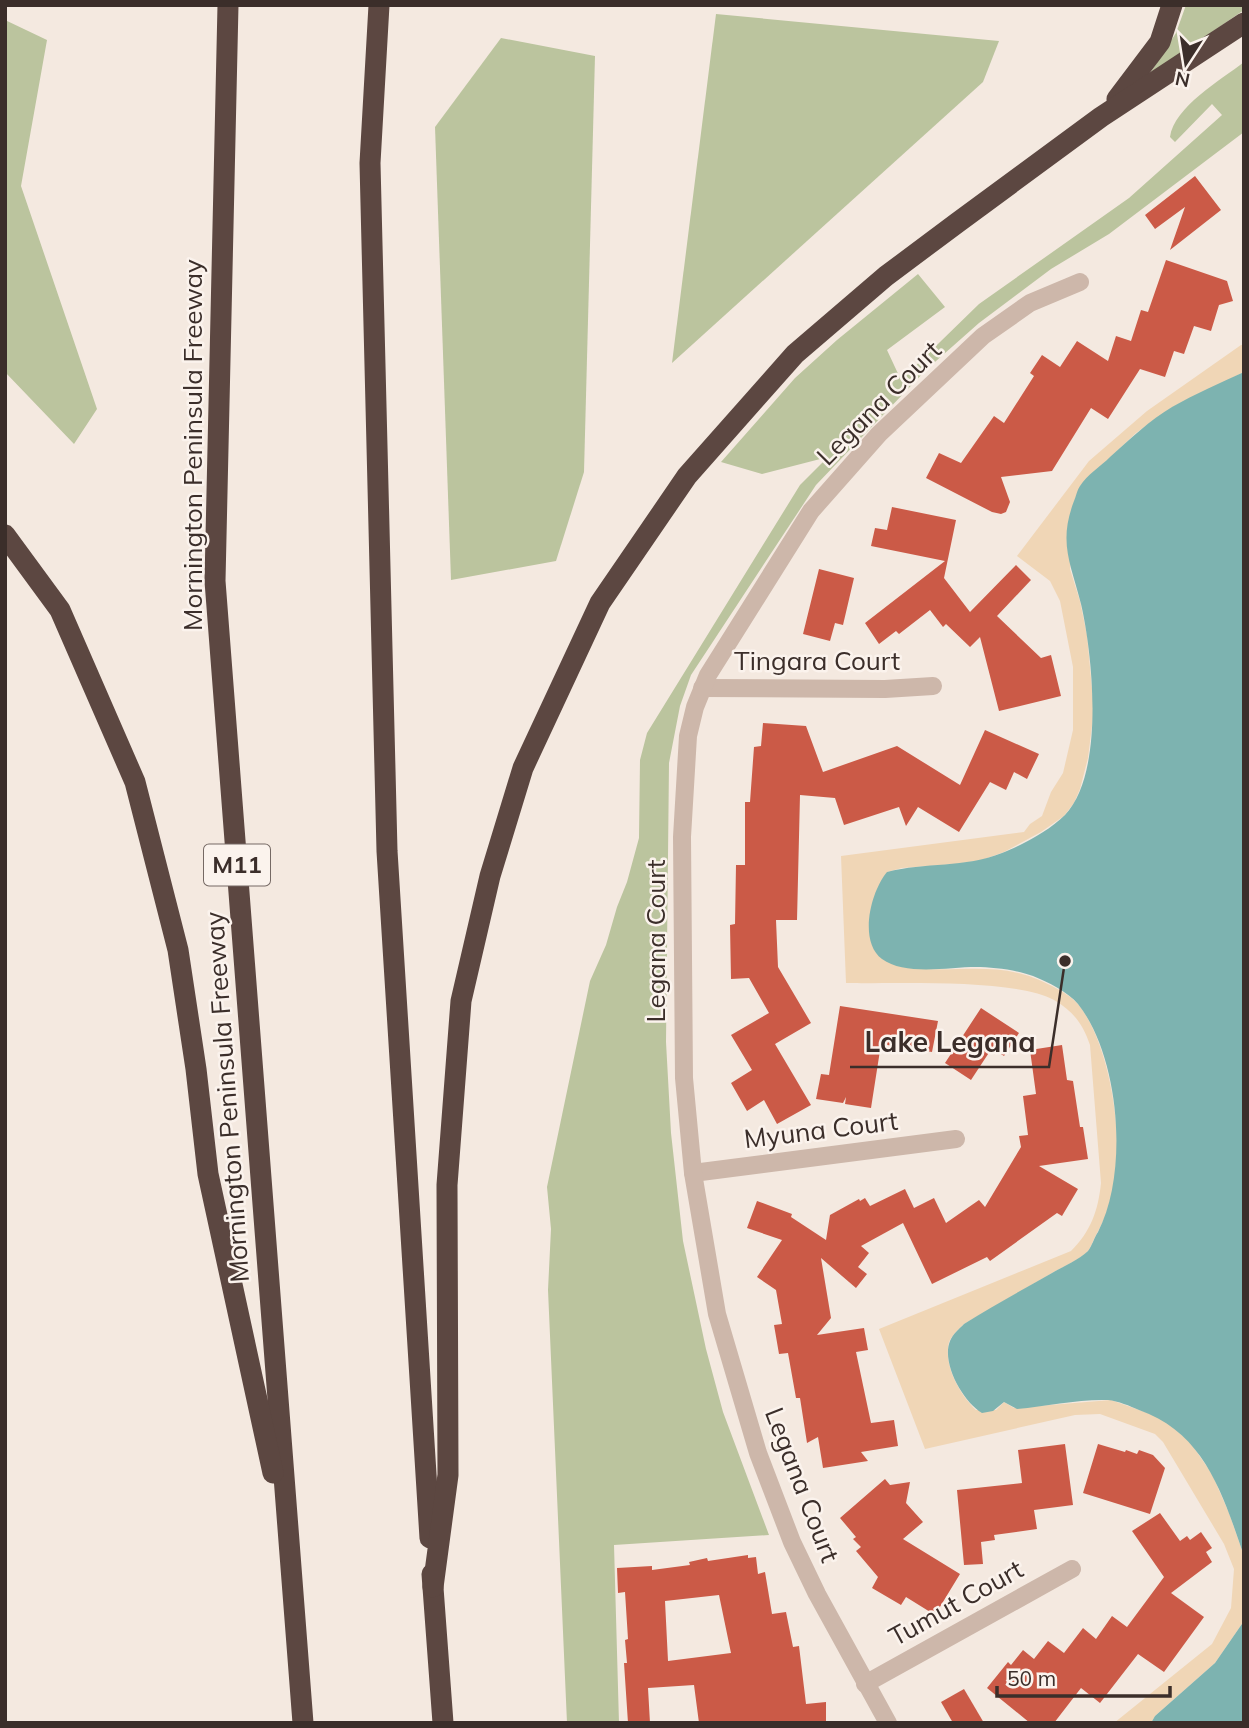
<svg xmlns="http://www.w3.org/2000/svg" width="1249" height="1728" viewBox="0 0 1249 1728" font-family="Mulish,sans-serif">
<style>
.green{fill:#bbc49e}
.sand{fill:#f0d6b6}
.water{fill:#7db3b0}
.building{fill:#cb5a47;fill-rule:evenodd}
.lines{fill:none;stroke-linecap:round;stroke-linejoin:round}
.minor{stroke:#cdb7aa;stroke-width:18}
.highway{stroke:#5c4741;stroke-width:21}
.labels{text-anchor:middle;stroke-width:5;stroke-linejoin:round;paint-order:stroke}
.shield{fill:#fbf3ed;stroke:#756964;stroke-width:2}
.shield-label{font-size:24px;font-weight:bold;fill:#3b2e2a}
.street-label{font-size:26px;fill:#3b2e2a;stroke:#fbf3ed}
.leader{fill:none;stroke:#3b2e2a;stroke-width:2.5}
.callout-dot{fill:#3b2e2a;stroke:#fbf3ed;stroke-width:2.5}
.callout-label{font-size:28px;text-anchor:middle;font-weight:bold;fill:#3b2e2a;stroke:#fbf3ed;stroke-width:5;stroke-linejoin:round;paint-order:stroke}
</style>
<rect width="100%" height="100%" fill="#f4e9e0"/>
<g class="green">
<polygon points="1186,5 1244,5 1244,10 1149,75 1176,33"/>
<polygon points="716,14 999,41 983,82 672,363"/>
<polygon points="5,20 47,40 21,186 97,409 74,444 5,372"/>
<polygon points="501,38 595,56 584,472 556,561 451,580 435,127"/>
<path d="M1244 62V132L1109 234 1051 269 979 323 927 369 816 485 691 675 680 706 669 763 666 1042 671 1133 683 1241 706 1349 723 1412 769 1535 614 1545 619 1723H567L548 1290 551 1229 547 1187 590 981 606 945 617 907 627 882 639 838 640 760 647 733 800 485 828 457 762 474 721 462 795 378 837 340 918 274 945 307 887 350 901 380 979 304 1129 198 1222 115 1212 104 1175 142 1170 137C1174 107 1221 80 1244 62Z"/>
</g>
<path class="sand" d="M1241 345H1244V372L1171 408 1136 433 1080 486 1070 569 1080 601 1087 635 1094 710 1088 758 1080 789 1074 803 1064 816 1041 832 1004 852 982 860 956 864 902 868 887 872 912 968C964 973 1002 959 1052 986 1060 990 1072 997 1078 1004 1111 1045 1125 1142 1113 1193 1109 1208 1103 1223 1095 1237 1093 1241 1091 1247 1088 1251 1080 1260 1062 1267 1052 1273 1023 1290 993 1307 964 1324 959 1329 952 1335 949 1342 943 1365 960 1395 976 1410H996L1004 1402 1014 1408 1111 1400 1162 1418 1190 1442 1212 1474 1229 1513 1244 1556V1621L1215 1663 1155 1716 1151 1723H1114L1212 1644 1231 1608 1234 1569 1224 1544 1163 1442 1155 1434 1100 1414 1075 1415 925 1449 879 1329 1071 1251C1091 1231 1098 1211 1101 1183L1090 1045C1083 1024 1073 1011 1054 1000 1014 978 895 984 846 983L841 856 1024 832 1030 824 1042 816 1051 792 1063 773 1073 730V667L1060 601 1050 581 1017 556 1089 461 1147 411Z"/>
<g class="water">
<path d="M1244 372V1556C1223 1495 1205 1433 1139 1410 1130 1406 1118 1401 1108 1400 1079 1399 1047 1406 1017 1409L1004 1402 993 1411 982 1413C963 1402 941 1363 950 1341 953 1334 959 1329 964 1324 993 1306 1022 1290 1052 1273 1062 1267 1079 1260 1088 1251 1092 1246 1094 1238 1098 1232 1129 1173 1120 1057 1078 1004 1068 992 1048 982 1033 976 1017 970 993 967 976 967 949 967 905 976 882 959 858 941 871 891 887 872 925 862 965 868 1002 853 1022 845 1049 831 1065 815 1105 773 1093 656 1081 604 1071 564 1058 543 1074 501 1076 497 1077 490 1080 486 1087 475 1101 466 1110 457 1130 439 1150 420 1172 407 1195 394 1220 383 1244 372Z"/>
<polygon points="1244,1621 1244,1723 1151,1723 1155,1716 1215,1663"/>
</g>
<g class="building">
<polygon points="1195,176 1221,210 1170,250 1185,207 1155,229 1145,215"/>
<polygon points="1166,260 1227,281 1233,301 1219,305 1211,331 1194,326 1184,354 1174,351 1165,377 1140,369 1108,419 1091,408 1052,471 1001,477 1010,502 1006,512 1001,514 992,512 926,478 939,453 961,463 994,416 1004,423 1034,376 1030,373 1042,355 1060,367 1077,341 1108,361 1116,336 1131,341 1141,310 1148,312"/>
<polygon points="892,507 956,520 944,578 970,612 1016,565 1031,580 997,616 1041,658 1051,655 1061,696 999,711 980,637 970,647 946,624 943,627 930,610 899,634 896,631 879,644 865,623 945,561 871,546 875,528 887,530"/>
<polygon points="819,569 854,578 843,625 835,623 830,641 803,634"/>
<polygon points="763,723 806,726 823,772 897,746 960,785 985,730 1039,754 1027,779 1014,772 1006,790 990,782 959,832 918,807 906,826 899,807 844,825 835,798 800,795 797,920 776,920 778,967 811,1023 775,1044 811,1105 777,1124 764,1100 747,1111 731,1083 752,1070 731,1035 769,1013 749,978 731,979 730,925 735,924 736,865 745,865 745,802 750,802 754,747 761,746"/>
<polygon points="840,1006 938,1021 932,1052 881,1044 871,1108 845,1104 846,1097 843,1103 816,1099 821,1074 829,1075"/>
<polygon points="981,1008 1019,1033 1004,1056 992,1048 971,1080 945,1063"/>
<polygon points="1062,1045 1067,1080 1073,1081 1080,1127 1083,1127 1088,1159 1039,1166 1078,1189 1062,1216 1057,1213 990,1261 987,1257 932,1284 903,1223 861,1246 869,1253 858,1267 867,1274 856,1288 821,1258 831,1318 817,1335 864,1328 868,1350 856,1352 871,1423 894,1420 898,1446 861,1452 868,1461 823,1468 818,1437 807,1443 800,1398 796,1398 788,1353 779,1354 774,1325 782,1324 776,1290 757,1277 782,1240 747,1228 757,1201 792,1214 791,1217 826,1240 830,1215 859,1199 860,1201 865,1198 870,1206 905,1189 914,1208 934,1198 946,1223 979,1200 985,1207 1021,1147 1019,1136 1028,1135 1023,1096 1036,1094 1030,1050"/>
<polygon points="1065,1444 1073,1505 1034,1510 1037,1529 994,1535 995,1540 981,1542 983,1564 964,1565 957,1490 1022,1483 1018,1450"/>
<polygon points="1098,1444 1125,1452 1126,1450 1137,1454 1139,1450 1153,1455 1165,1468 1150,1514 1083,1493"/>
<polygon points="885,1479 890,1485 910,1482 906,1503 923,1522 903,1539 960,1574 935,1615 906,1597 901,1605 872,1588 878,1577 856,1551 861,1547 853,1539 856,1537 840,1518"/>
<polygon points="1160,1513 1180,1541 1187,1536 1190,1540 1201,1532 1212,1548 1206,1552 1212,1562 1171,1593 1204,1617 1164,1672 1138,1654 1100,1703 1081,1688 1054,1723 1030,1723 987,1688 1008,1662 1011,1665 1023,1650 1034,1659 1048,1641 1064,1653 1083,1628 1096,1639 1112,1616 1127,1627 1164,1577 1132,1531"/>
<path d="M748 1555V1558L756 1557 758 1574 765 1572 772 1614 786 1612 793 1647 799 1646 806 1704 826 1702V1723H699L694 1685 648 1688 650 1723H628L624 1663H627L625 1640 628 1639 625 1592 618 1593 617 1568 652 1566V1570L690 1565 689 1562 707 1558 708 1561ZM719 1595 731 1653 668 1661 665 1601Z"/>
<polygon points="964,1689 984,1723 953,1723 941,1702"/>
</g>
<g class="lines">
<g class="minor">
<polyline points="702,688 885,689 933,686"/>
<polyline points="693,1173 956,1139"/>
<polyline points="865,1684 1072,1569"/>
<polyline points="888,1723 817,1594 792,1542 758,1453 717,1314 693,1173 684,1078 682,837 688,736 695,707 708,675 811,511 879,434 983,336 1030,303 1080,282"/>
</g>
<g class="highway">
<polyline points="228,5 215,581 303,1723"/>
<polyline points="379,5 370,163 387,851 430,1538"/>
<polyline points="1117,99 1160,42 1172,5"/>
<polyline points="5,535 60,610 135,782 178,950 196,1069 208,1174 273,1473"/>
<polyline points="432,1574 443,1723"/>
<polyline points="433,1587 448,1475 447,1185 461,1001 490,876 523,768 600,603 687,476 795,354 886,276 957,223 1101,117 1244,23"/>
</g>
</g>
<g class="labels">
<rect class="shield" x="204" y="844.5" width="66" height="41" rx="5"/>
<g class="shield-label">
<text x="237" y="873">M11</text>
</g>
<g class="street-label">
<text transform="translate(879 403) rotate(-45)" y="9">Legana Court</text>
<text transform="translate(193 445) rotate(-90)" y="9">Mornington Peninsula Freeway</text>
<text x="817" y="670">Tingara Court</text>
<text transform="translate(656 941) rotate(-90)" y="9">Legana Court</text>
<text transform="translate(227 1097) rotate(-94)" y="9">Mornington Peninsula Freeway</text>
<text transform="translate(821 1130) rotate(-7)" y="9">Myuna Court</text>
<text transform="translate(802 1485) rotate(69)" y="9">Legana Court</text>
<text transform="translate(956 1603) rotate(-29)" y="9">Tumut Court</text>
</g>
</g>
<path class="leader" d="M1065 961L1049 1067H850"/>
<circle class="callout-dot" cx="1065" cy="961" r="7"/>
<g class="callout-label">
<text x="950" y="1052">Lake Legana</text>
</g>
<rect width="1249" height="1728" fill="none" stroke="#3b2e2a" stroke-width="14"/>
<g transform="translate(1186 63) rotate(192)" stroke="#fbf3ed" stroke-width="5" paint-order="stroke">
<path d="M0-5L12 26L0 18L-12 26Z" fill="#3b2e2a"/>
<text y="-10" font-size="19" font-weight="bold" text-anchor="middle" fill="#3b2e2a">N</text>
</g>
<path d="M997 1686v10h173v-10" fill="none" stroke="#3b2e2a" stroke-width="3.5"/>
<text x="1007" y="1686" font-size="21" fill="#3b2e2a" stroke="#fbf3ed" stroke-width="5" paint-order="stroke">50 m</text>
</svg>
